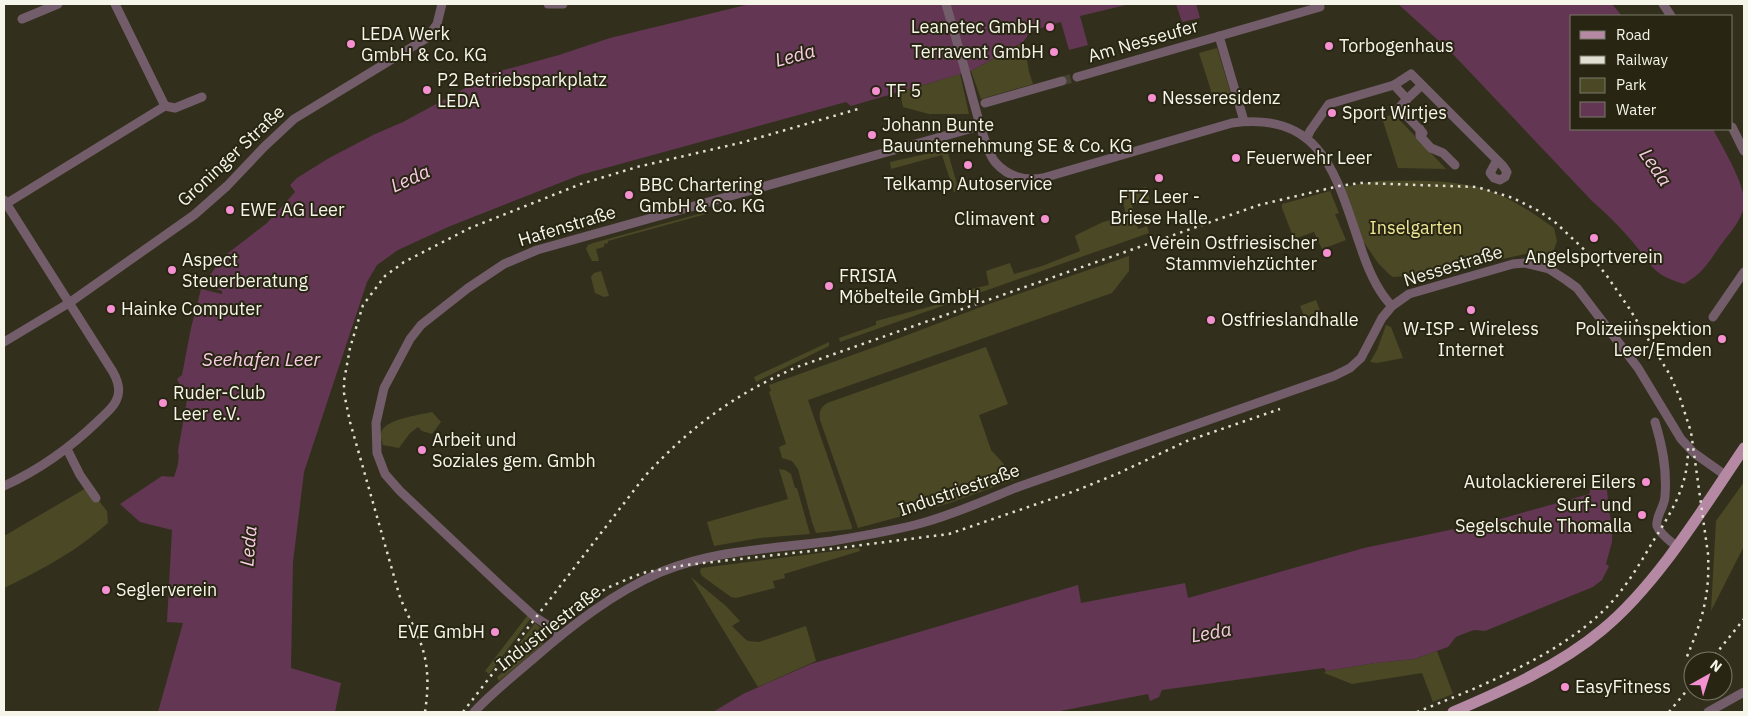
<svg xmlns="http://www.w3.org/2000/svg" width="1748" height="716" viewBox="0 0 1748 716" font-family="'IBM Plex Sans',sans-serif">
<style>
.green{fill:#4b4825}
.water{fill:#633653}
.lines{fill:none;stroke-linecap:round;stroke-linejoin:round}
.minor-tunnel{stroke:#464431;stroke-width:9;stroke-dasharray:9 4.5;stroke-linecap:butt}
.minor{stroke:#735d6a;stroke-width:9}
.major{stroke:#b589a4;stroke-width:11}
.rail{stroke:#e0dfd2;stroke-width:2.5;stroke-dasharray:2.5 5;stroke-linecap:butt}
.poi-dot{fill:#f590d1;stroke:#282613;stroke-width:2}
.labels{text-anchor:middle;stroke-width:4;stroke-linejoin:round;paint-order:stroke}
.poi-label{font-size:18px;fill:#f6f5e9;stroke:#282613;text-anchor:start}
.street-label{font-size:18px;fill:#f6f5e9;stroke:#282613}
.park-label{font-size:18px;fill:#efe793;stroke:#282613}
.water-label{font-size:19px;font-style:italic;fill:#f9cbe6;stroke:#282613}
</style>
<rect width="100%" height="100%" fill="#32301d"/>
<g class="green">
<polygon points="1024,42 1029,72 1033,84 981,99 971,71"/>
<polygon points="1217,48 1231,94 1214,100 1199,53"/>
<polygon points="960,74 969,114 929,114 903,107 900,92"/>
<polygon points="1394,114 1446,169 1398,168 1382,118"/>
<polygon points="944,150 947,150 948,153 959,191 954,192 942,155 891,169 890,162"/>
<path d="M1376 181C1416 181 1460 178 1498 194 1518 203 1536 215 1554 228L1557 241 1550 261 1525 254 1435 274 1393 277 1390 275 1378 263 1363 241 1344 187Z"/>
<polygon points="1146,187 1150,200 1132,205 1138,229 1147,226 1149,233 840,342 839,338 876,325 876,321 947,302 967,290 989,285 986,271 1010,263 1014,274 1042,266 1080,251 1075,236 1078,234 1103,222 1126,216 1123,201 1125,200 1124,193"/>
<polygon points="1330,191 1339,213 1335,214 1346,240 1322,249 1314,232 1294,239 1282,208 1282,204"/>
<polygon points="706,212 706,214 608,241 608,243 604,244 604,247 596,249 599,261 592,261 586,249 588,245 593,243"/>
<polygon points="1129,256 1129,271 1112,293 808,400 852,527 852,529 816,533 812,522 798,469 792,461 782,458 779,447 786,444 769,392 771,391 769,385 897,339 986,305"/>
<polygon points="601,271 609,296 604,297 595,293 591,277 594,273"/>
<polygon points="1316,300 1322,316 1306,321 1300,306"/>
<polygon points="1386,325 1391,327 1403,358 1377,363 1370,362 1377,350"/>
<polygon points="829,342 829,346 756,382 754,377"/>
<path d="M986 347 1008 404 979 415 991 450 1003 463 1013 480 950 503 858 528 820 420C819 412 820 408 827 403Z"/>
<path d="M432 412 441 422 432 434 422 431 418 427 410 433 399 448 383 445C382 441 380 436 381 433 384 419 420 415 432 412Z"/>
<polygon points="779,469 785,470 791,474 795,488 797,488 810,534 760,538 714,546 707,522 788,499"/>
<polygon points="1744,482 1744,546 1711,611 1716,521"/>
<path d="M88 487 107 511 108 523C77 551 41 570 4 588V536Z"/>
<polygon points="859,548 860,551 784,574 785,578 773,581 775,588 736,598 731,597 702,576 700,572 701,568"/>
<polygon points="691,577 726,606 740,621 732,626 744,638 748,641 759,642 806,626 816,661 758,687"/>
<polygon points="527,616 531,618 489,674 485,671"/>
<polygon points="535,623 544,631 508,659"/>
<polygon points="544,638 543,644 499,681 497,677"/>
<polygon points="1437,651 1453,694 1433,702 1422,673 1352,684 1324,673 1326,671 1375,663 1414,659"/>
</g>
<g class="water">
<path d="M750 4H1130L1080 16 1088 45 1069 50 1061 22 1031 31 1023 42 971 71 851 106 846 102 580 175 448 227 398 250 377 265 367 282 304 472 293 562 291 668 341 683 335 712H158L183 623 167 622 172 530 140 522 120 504 162 476 174 477C177 468 180 460 178 451L187 400 177 379 182 375 191 328 201 289 222 294V291L203 285 223 257 267 223 295 192 290 185 297 178 329 158 375 134 403 122 493 73 559 55 610 38Z"/>
<polygon points="1176,4 1196,4 1200,18 1182,22"/>
<path d="M1398 4H1612L1622 16H1572V129H1713C1722 147 1747 186 1744 206 1742 220 1728 235 1720 246 1708 263 1703 273 1684 284 1650 274 1652 264 1631 240 1619 226 1606 213 1592 201L1449 50Z"/>
<polygon points="1600,482 1606,483 1612,532 1612,542 1606,564 1609,566 1602,580 1593,587 1485,631 1474,630 1463,634 1456,637 1448,647 1414,659 1375,663 1326,671 1324,668 1162,690 1159,697 1150,701 1148,694 1055,712 713,712 743,694 811,664 1078,585 1081,603 1185,583 1188,598 1364,548 1497,520 1589,494 1591,487"/>
</g>
<g class="lines">
<polyline class="minor-tunnel" points="1062,81 1077,77"/>
<g class="minor">
<polyline points="548,4 563,4"/>
<path d="M946 4C955 36 965 68 973 100 978 116 985 149 995 162 1008 177 1025 181 1043 178L1232 123C1323 111 1336 176 1360 245 1367 267 1376 290 1392 306"/>
<polyline points="1663,4 1671,16"/>
<polyline points="22,19 58,4"/>
<polyline points="1219,36 1244,121"/>
<polyline points="1077,77 1320,7"/>
<polyline points="1394,85 1407,99 1422,85"/>
<polyline points="1407,99 1399,108 1423,133"/>
<polyline points="985,103 1062,81"/>
<polyline points="165,106 175,108 202,97"/>
<polyline points="1732,127 1744,151"/>
<polyline points="1420,129 1420,136 1431,148 1443,153 1455,165"/>
<polyline points="1307,138 1310,131 1329,104 1394,85 1411,74 1503,166 1507,172 1505,177 1500,180 1494,178 1490,173 1497,160"/>
<path d="M4 200 113 372C118 381 121 392 116 401 112 409 104 415 98 421 70 448 39 470 4 486"/>
<polyline points="4,205 165,106 115,4"/>
<polyline points="1713,317 1744,272"/>
<polyline points="4,342 69,303 194,215 227,186 264,147 294,119 427,38 437,24 442,4"/>
<path d="M1655 422C1663 448 1667 470 1665 496 1665 506 1655 517 1657 526 1660 534 1670 541 1676 546"/>
<polyline points="67,449 80,475 96,498"/>
<polyline points="560,636 552,628 535,617 503,588 400,491 385,474 377,453 376,423 384,388 410,339 421,325 468,288 504,264 537,250 980,126"/>
<path d="M474 712C492 693 513 676 533 659 572 625 613 593 661 572 717 549 774 549 832 541 862 536 893 531 922 523 955 514 986 500 1018 487L1334 376 1350 368 1361 358 1382 318 1392 306 1409 294 1513 264 1525 263 1549 269 1566 280 1577 288 1638 368 1681 439 1694 453 1725 475"/>
<polyline points="1708,712 1744,692"/>
</g>
<path class="major" d="M1453 712C1504 690 1559 666 1602 630 1657 585 1704 507 1744 448"/>
<g class="rail">
<polyline points="1710,661 1744,619"/>
<polyline points="502,669 590,599 607,588 642,573 686,565 838,548 949,534 1075,491 1119,473 1187,441 1280,409"/>
<path d="M425 712C429 685 429 662 418 636 412 622 404 609 399 594L350 422 344 393V381L350 348 363 305 385 276 404 262 470 228 581 184 637 167 744 142 858 109"/>
<path d="M463 712 645 476C690 427 735 394 797 367L1259 205 1339 186 1361 183 1477 187 1513 198 1539 211 1556 223 1591 256 1607 276 1629 308 1670 375 1680 398 1691 432 1708 554C1710 597 1702 620 1686 659"/>
<path d="M1417 712C1477 688 1556 657 1603 611 1623 592 1638 567 1652 543 1667 519 1684 493 1687 464 1688 458 1688 451 1688 445"/>
<polyline points="1669,712 1693,683"/>
</g>
</g>
<g class="poi-dot">
<circle cx="1050" cy="27" r="5"/>
<circle cx="351" cy="44" r="5"/>
<circle cx="1329" cy="46" r="5"/>
<circle cx="1054" cy="52" r="5"/>
<circle cx="427" cy="90" r="5"/>
<circle cx="876" cy="91" r="5"/>
<circle cx="1152" cy="98" r="5"/>
<circle cx="1332" cy="113" r="5"/>
<circle cx="872" cy="135" r="5"/>
<circle cx="1236" cy="158" r="5"/>
<circle cx="968" cy="165" r="5"/>
<circle cx="1159" cy="178" r="5"/>
<circle cx="629" cy="195" r="5"/>
<circle cx="230" cy="210" r="5"/>
<circle cx="1045" cy="219" r="5"/>
<circle cx="1594" cy="238" r="5"/>
<circle cx="1327" cy="253" r="5"/>
<circle cx="172" cy="270" r="5"/>
<circle cx="829" cy="286" r="5"/>
<circle cx="111" cy="309" r="5"/>
<circle cx="1471" cy="310" r="5"/>
<circle cx="1211" cy="320" r="5"/>
<circle cx="1722" cy="339" r="5"/>
<circle cx="163" cy="403" r="5"/>
<circle cx="422" cy="450" r="5"/>
<circle cx="1646" cy="482" r="5"/>
<circle cx="1642" cy="515" r="5"/>
<circle cx="106" cy="590" r="5"/>
<circle cx="495" cy="632" r="5"/>
<circle cx="1565" cy="687" r="5"/>
</g>
<g class="labels">
<g class="poi-label">
<text x="1040" y="33" text-anchor="end">Leanetec GmbH</text>
<text x="361" y="40">LEDA Werk<tspan x="361" dy="21">GmbH &amp; Co. KG</tspan></text>
<text x="1339" y="52">Torbogenhaus</text>
<text x="1044" y="58" text-anchor="end">Terravent GmbH</text>
<text x="437" y="86">P2 Betriebsparkplatz<tspan x="437" dy="21">LEDA</tspan></text>
<text x="886" y="97">TF 5</text>
<text x="1162" y="104">Nesseresidenz</text>
<text x="1342" y="119">Sport Wirtjes</text>
<text x="882" y="131">Johann Bunte<tspan x="882" dy="21">Bauunternehmung SE &amp; Co. KG</tspan></text>
<text x="1246" y="164">Feuerwehr Leer</text>
<text x="968" y="190" text-anchor="middle">Telkamp Autoservice</text>
<text x="639" y="191">BBC Chartering<tspan x="639" dy="21">GmbH &amp; Co. KG</tspan></text>
<text x="1159" y="203" text-anchor="middle">FTZ Leer -<tspan x="1159" dy="21">Briese Halle</tspan></text>
<text x="240" y="216">EWE AG Leer</text>
<text x="1035" y="225" text-anchor="end">Climavent</text>
<text x="1317" y="249" text-anchor="end">Verein Ostfriesischer<tspan x="1317" dy="21">Stammviehzüchter</tspan></text>
<text x="1594" y="263" text-anchor="middle">Angelsportverein</text>
<text x="182" y="266">Aspect<tspan x="182" dy="21">Steuerberatung</tspan></text>
<text x="839" y="282">FRISIA<tspan x="839" dy="21">Möbelteile GmbH</tspan></text>
<text x="121" y="315">Hainke Computer</text>
<text x="1221" y="326">Ostfrieslandhalle</text>
<text x="1471" y="335" text-anchor="middle">W-ISP - Wireless<tspan x="1471" dy="21">Internet</tspan></text>
<text x="1712" y="335" text-anchor="end">Polizeiinspektion<tspan x="1712" dy="21">Leer/Emden</tspan></text>
<text x="173" y="399">Ruder-Club<tspan x="173" dy="21">Leer e.V.</tspan></text>
<text x="432" y="446">Arbeit und<tspan x="432" dy="21">Soziales gem. Gmbh</tspan></text>
<text x="1636" y="488" text-anchor="end">Autolackiererei Eilers</text>
<text x="1632" y="511" text-anchor="end">Surf- und<tspan x="1632" dy="21">Segelschule Thomalla</tspan></text>
<text x="116" y="596">Seglerverein</text>
<text x="485" y="638" text-anchor="end">EVE GmbH</text>
<text x="1575" y="693">EasyFitness</text>
</g>
<g class="street-label">
<text transform="translate(1143 41) rotate(-16)" y="6">Am Nesseufer</text>
<text transform="translate(231 156) rotate(-43)" y="6">Groninger Straße</text>
<text transform="translate(567 226) rotate(-17)" y="6">Hafenstraße</text>
<text transform="translate(1453 266) rotate(-17)" y="6">Nessestraße</text>
<text transform="translate(959 490) rotate(-19)" y="6">Industriestraße</text>
<text transform="translate(549 628) rotate(-38)" y="6">Industriestraße</text>
</g>
<g class="park-label">
<text x="1416" y="234">Inselgarten</text>
</g>
<g class="water-label">
<text transform="translate(795 55) rotate(-15)" y="7">Leda</text>
<text transform="translate(1656 167) rotate(55)" y="7">Leda</text>
<text transform="translate(410 178) rotate(-24)" y="7">Leda</text>
<text x="261" y="366">Seehafen Leer</text>
<text transform="translate(248 546) rotate(-85)" y="7">Leda</text>
<text transform="translate(1211 632) rotate(-10)" y="7">Leda</text>
</g>
</g>
<rect width="1748" height="716" fill="none" stroke="#f6f5e9" stroke-width="10"/>
<rect x="1570" y="15" width="162" height="115" fill="#282613" stroke="#7a7969"/>
<rect x="1580" y="31" width="25" height="8" fill="#b589a4" stroke="#7a7969"/>
<text x="1616" y="40" font-size="15" fill="#f6f5e9">Road</text>
<rect x="1580" y="56" width="25" height="8" fill="#e0dfd2" stroke="#7a7969"/>
<text x="1616" y="65" font-size="15" fill="#f6f5e9">Railway</text>
<rect x="1580" y="78" width="25" height="15" fill="#4b4825" stroke="#7a7969"/>
<text x="1616" y="90" font-size="15" fill="#f6f5e9">Park</text>
<rect x="1580" y="102" width="25" height="15" fill="#633653" stroke="#7a7969"/>
<text x="1616" y="115" font-size="15" fill="#f6f5e9">Water</text>
<g transform="translate(1708 676) rotate(39)"><circle r="24" fill="#282613" stroke="#7a7969"/>
<path d="M0-4L9 19L0 12L-9 19Z" fill="#f590d1"/>
<text y="-8" font-size="14" font-weight="bold" text-anchor="middle" fill="#f6f5e9">N</text>
</g>
</svg>
